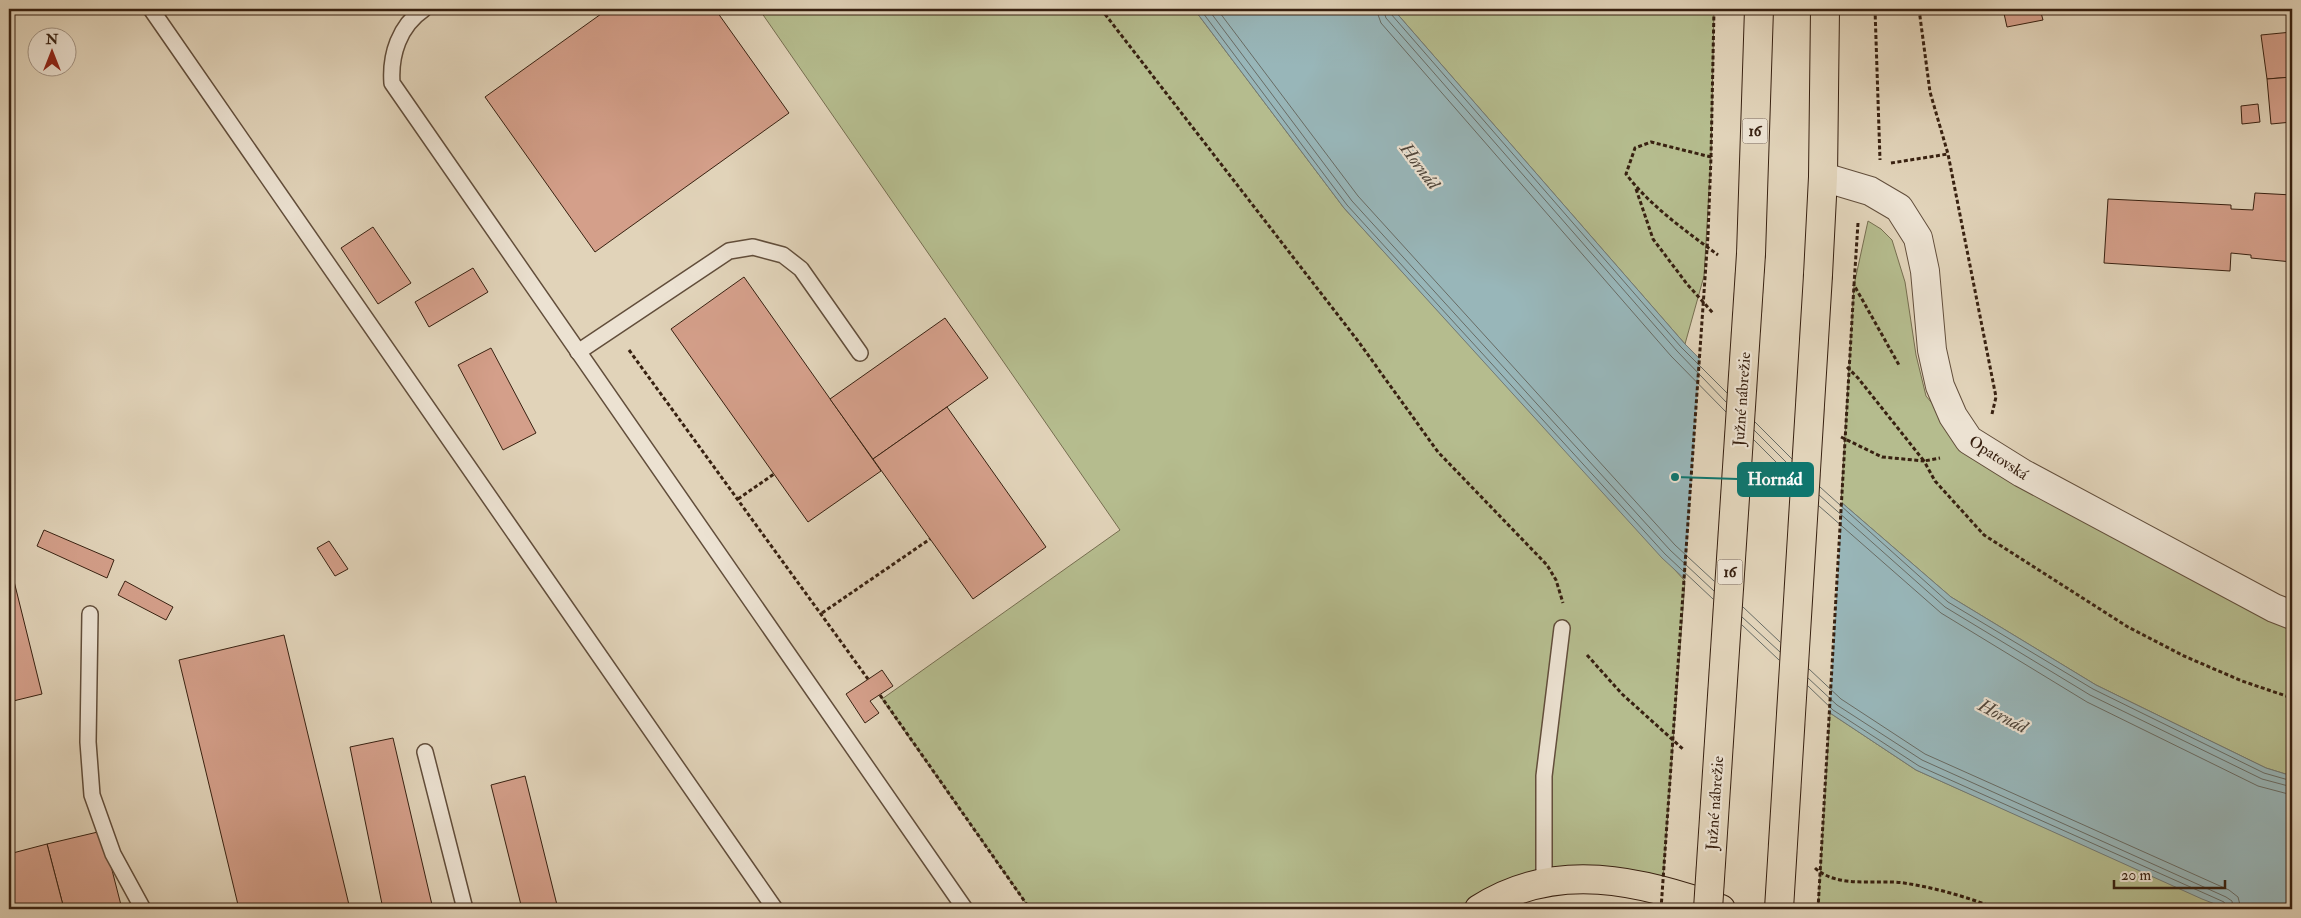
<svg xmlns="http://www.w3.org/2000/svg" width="2301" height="918" viewBox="0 0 2301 918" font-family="'IM FELL Double Pica',serif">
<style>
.green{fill:#b5bc8e;stroke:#766e50}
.water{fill:#98b6b9;stroke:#727a76}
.pier{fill:#e1d3b9}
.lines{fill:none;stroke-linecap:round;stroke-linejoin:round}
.shore{stroke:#686c65;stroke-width:1}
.building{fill:#d49f8a;stroke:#382111}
.service-casing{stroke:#624e3b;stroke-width:18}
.minor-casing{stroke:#624e3b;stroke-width:30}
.trunk-casing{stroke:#382111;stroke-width:30}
.path{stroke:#382111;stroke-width:3;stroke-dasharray:4 2.5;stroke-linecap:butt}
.service{stroke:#ece2d2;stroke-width:15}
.minor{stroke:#ece2d2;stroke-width:28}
.trunk{stroke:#e1d3b9;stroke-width:28}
.trunk-bridge-casing{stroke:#382111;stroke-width:30;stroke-linecap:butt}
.path-bridge{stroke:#382111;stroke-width:3;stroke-dasharray:4 2.5;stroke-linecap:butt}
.trunk-bridge{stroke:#e1d3b9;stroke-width:28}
.labels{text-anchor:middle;stroke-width:4.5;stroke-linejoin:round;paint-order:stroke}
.shield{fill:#ece2d2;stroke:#6e5b4b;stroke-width:1}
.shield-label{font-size:15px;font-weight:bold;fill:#382111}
.street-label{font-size:16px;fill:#382111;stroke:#ece2d2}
.water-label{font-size:18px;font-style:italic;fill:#50463b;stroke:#ece2d2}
.leader{fill:none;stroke:#0f766e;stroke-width:2}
.callout-dot{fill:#0f766e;stroke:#ece2d2;stroke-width:2}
.callout{fill:#0f766e;stroke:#0f766e;stroke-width:2}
.callout-label{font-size:18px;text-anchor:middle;font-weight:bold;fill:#fff}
</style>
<rect width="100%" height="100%" fill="#e1d3b9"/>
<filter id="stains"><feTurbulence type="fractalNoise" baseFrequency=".004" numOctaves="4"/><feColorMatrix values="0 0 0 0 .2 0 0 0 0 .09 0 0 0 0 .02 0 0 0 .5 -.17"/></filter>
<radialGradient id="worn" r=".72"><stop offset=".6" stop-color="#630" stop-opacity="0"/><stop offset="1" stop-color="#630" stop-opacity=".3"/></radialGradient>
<g class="green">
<polygon points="759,9 1194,9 1344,208 1685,581 1662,893 1589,879 1479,909 1030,909 882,699 1120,530"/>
<polygon points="1393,9 1714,9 1711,157 1704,276 1685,344"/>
<polygon points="1868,221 1881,229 1892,240 1905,282 1916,355 1926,396 1951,426 2292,613 2292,776 2266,768 2096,685 1951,597 1841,502 1854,285"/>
<polygon points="1830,713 1916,770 2228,909 1818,909"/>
</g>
<polygon class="water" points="1194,9 1393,9 1685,344 1841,502 1951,597 2096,685 2266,768 2292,776 2292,909 2228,909 2202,899 1916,770 1830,713 1662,558 1344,208"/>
<polygon class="pier" points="1700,355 1842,499 1829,716 1685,583"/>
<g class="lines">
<g class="shore">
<polyline points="1200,9 1347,205 1665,554 1713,599"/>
<polyline points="1208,9 1352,201 1670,550 1714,591"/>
<polyline points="1217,9 1358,196 1675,545 1714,581"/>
<polyline points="1376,9 1381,23 1671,356 1726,412"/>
<polyline points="1383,9 1386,18 1677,351 1726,402"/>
<polyline points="1390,9 1391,14 1681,347 1727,393"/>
<polyline points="1755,422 1792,459"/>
<polyline points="1754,430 1791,467"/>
<polyline points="1754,440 1791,477"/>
<polyline points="1820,487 1948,602 2093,689 2264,773 2292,781"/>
<polyline points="1819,495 1945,607 2090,695 2262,779 2292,787"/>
<polyline points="1819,506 1941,613 2087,702 2258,786 2292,795"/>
<polyline points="1743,607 1780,642"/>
<polyline points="1742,617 1780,652"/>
<polyline points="1742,625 1779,660"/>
<polyline points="1809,669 1841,699 1925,754 2229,890 2238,897 2241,909"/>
<polyline points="1808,678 1837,705 1922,760 2226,897 2232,901 2233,909"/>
<polyline points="1808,686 1833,710 1919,766 2224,902 2227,909"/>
</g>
</g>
<g class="building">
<polygon points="608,9 715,9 789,113 595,252 485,97"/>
<polygon points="2003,9 2040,9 2043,20 2007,27"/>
<polygon points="2292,32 2292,77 2267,79 2261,35"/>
<polygon points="2292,77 2292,122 2271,124 2267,79"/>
<polygon points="2258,104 2260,122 2242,124 2241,106"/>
<polygon points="2255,193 2292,195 2292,262 2251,258 2251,255 2231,253 2230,271 2104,263 2108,199 2231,205 2231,209 2253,210"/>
<polygon points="373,227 411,283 378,304 341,248"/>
<polygon points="473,268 488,292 429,327 415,302"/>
<polygon points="9,273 14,295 9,296"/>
<polygon points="744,277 881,471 808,522 671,329"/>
<polygon points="945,318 988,378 873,459 830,399"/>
<polygon points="491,348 536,433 503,450 458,365"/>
<polygon points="947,407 1046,547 973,599 873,459"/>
<polygon points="44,530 114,560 107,578 37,546"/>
<polygon points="329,541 348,569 335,576 317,548"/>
<polygon points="9,561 42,694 9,702"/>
<polygon points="125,581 173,607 166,620 118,595"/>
<polygon points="284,635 350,909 239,909 179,660"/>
<polygon points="882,670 893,686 870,701 879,713 865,723 846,694"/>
<polygon points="393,738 433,909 383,909 350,747"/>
<polygon points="525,776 558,909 522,909 491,785"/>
<polygon points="102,831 122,909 64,909 47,844"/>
<polygon points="47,844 64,909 9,909 9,854"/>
</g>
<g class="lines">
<g class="service-casing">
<g id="service">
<polyline points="151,9 775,909"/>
<path d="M424 9C399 26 390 55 392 83L965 909"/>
<polyline points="578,352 729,251 753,247 783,255 801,269 860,353"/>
<polyline points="90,614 88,742 92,795 113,854 143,909"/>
<polyline points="425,752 465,909"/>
<polyline points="1544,881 1544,776 1562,628"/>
</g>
</g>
<g class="minor-casing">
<polyline id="minor" points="1823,177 1870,191 1899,208 1918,238 1925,271 1932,350 1940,386 1953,416 1969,440 2022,473 2274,608 2292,615"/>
</g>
<g class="trunk-casing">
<g id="trunk">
<polyline points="1751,254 1759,9"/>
<polyline points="1818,275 1823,177 1825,9"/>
<path d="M1479 909C1557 859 1640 881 1721 909"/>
</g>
</g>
<g class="path">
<polyline points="1101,9 1358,341 1438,452 1547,565 1556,580 1563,603"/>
<polyline points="1875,9 1880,160"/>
<polyline points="1919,9 1930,92 1948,154 1996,397 1992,414"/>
<polyline points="1711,157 1714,9"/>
<polyline points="1891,163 1948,154"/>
<polyline points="1636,189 1653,239 1687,284 1713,313"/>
<polyline points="1858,223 1854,285 1899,365"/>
<path d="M1708 235 1711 157 1651 142 1635 148 1626 174C1650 206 1686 231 1718 255"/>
<polyline points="629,350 868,679"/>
<polyline points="1847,367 1858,378 1924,461 1940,458"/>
<polyline points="1841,437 1882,457 1924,461 1935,481 1984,535 2128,627 2184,656 2242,681 2292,698"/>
<polyline points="738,499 774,474"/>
<polyline points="822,613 930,539"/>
<polyline points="1587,655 1622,694 1684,750"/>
<polyline points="880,695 1030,909"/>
<path d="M1815 868C1838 889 1876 879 1904 883 1936 888 1968 897 1997 909"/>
</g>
<use href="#service" class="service"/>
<use href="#minor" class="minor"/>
<use href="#trunk" class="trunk"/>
<g class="trunk-bridge-casing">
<g id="trunk-bridge">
<polyline points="1708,909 1751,254"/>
<polyline points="1779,909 1818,275"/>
</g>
</g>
<g class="path-bridge">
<polyline points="1661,909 1708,235"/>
<polyline points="1818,909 1854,285"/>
</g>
<use href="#trunk-bridge" class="trunk-bridge"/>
</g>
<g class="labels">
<g class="shield">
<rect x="1742.5" y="118.5" width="25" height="25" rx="4"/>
<rect x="1717.5" y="559.5" width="25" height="25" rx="4"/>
</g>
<g class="shield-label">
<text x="1755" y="136">16</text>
<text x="1730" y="577">16</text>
</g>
<g class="street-label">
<text transform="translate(1741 399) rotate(-86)" y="6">Južné nábrežie</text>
<text transform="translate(1999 457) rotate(33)" y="6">Opatovská</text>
<text transform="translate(1714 803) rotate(-86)" y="6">Južné nábrežie</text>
</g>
<g class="water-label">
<text transform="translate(1420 166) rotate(53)" y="6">Hornád</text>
<text transform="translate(2003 716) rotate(28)" y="6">Hornád</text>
</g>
</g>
<path class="leader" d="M1675 477L1738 479"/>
<circle class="callout-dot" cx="1675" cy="477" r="5"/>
<rect class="callout" x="1738" y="463" width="75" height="33" rx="5"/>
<g class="callout-label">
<text x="1775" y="485">Hornád</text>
</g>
<rect width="2301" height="918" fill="none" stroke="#e1d3b9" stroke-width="30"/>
<rect x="10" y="10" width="2281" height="898" fill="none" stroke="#382111" stroke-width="2.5"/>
<rect x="15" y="15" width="2271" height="888" fill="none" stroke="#382111"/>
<g transform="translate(52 52)"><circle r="24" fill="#ece2d2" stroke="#a49585"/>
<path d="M0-4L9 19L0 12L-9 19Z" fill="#8f2418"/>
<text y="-8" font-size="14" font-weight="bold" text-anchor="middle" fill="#382111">N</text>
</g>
<path d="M2114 880v8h111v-8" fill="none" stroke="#382111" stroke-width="2.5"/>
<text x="2121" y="880" font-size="15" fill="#382111" stroke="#ece2d2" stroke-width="4" paint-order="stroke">20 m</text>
<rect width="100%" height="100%" filter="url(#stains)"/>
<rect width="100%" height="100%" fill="url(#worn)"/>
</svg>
